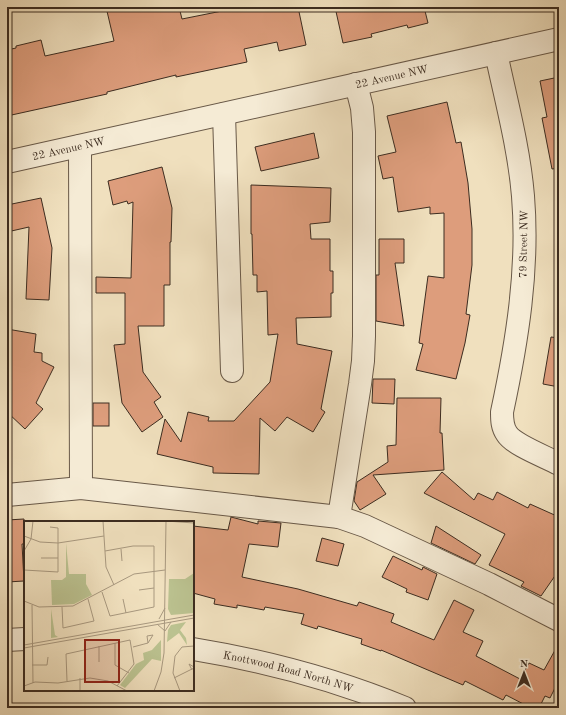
<svg xmlns="http://www.w3.org/2000/svg" width="566" height="715" viewBox="0 0 566 715" font-family="'Old Standard TT',serif">
<style>
.building{fill:#dd9d7c;stroke:#3c2c20}
.lines{fill:none;stroke-linecap:round;stroke-linejoin:round}
.minor-casing{stroke:#695948;stroke-width:24}
.minor{stroke:#f5ebd5;stroke-width:22}
.labels{text-anchor:middle;stroke-width:4;stroke-linejoin:round;paint-order:stroke}
.street-label{font-size:11px;fill:#3c2c20;stroke:#f5ebd5}
.inset-road{fill:none;stroke:#a8987f;stroke-width:1}
.view{fill:#8f2418;fill-opacity:0.15;stroke:#8f2418;stroke-width:2}
.inset-edge{fill:none;stroke:#3c2c20;stroke-width:2}
</style>
<rect width="100%" height="100%" fill="#f0e0be"/>
<filter id="stains"><feTurbulence type="fractalNoise" baseFrequency=".005" numOctaves="4"/><feColorMatrix values="0 0 0 0 .2 0 0 0 0 .09 0 0 0 0 .02 0 0 0 .5 -.17"/></filter>
<radialGradient id="worn" r=".72"><stop offset=".6" stop-color="#630" stop-opacity="0"/><stop offset="1" stop-color="#630" stop-opacity=".3"/></radialGradient>
<g class="building">
<polygon points="106,7 179,7 182,19 242,7 298,7 306,45 279,51 277,42 244,49 247,62 176,77 176,75 107,92 107,94 7,116 7,50 16,48 16,46 41,40 45,56 114,41"/>
<polygon points="335,7 424,7 428,23 408,28 407,25 371,34 372,37 343,43"/>
<polygon points="559,77 559,168 552,169 542,118 547,117 540,81"/>
<polygon points="447,102 456,143 461,142 468,183 472,229 472,265 466,314 470,315 465,343 456,379 416,370 423,344 419,343 428,276 444,278 444,213 430,214 430,207 398,212 393,177 383,179 378,156 396,152 387,116"/>
<polygon points="314,133 319,158 261,171 255,147"/>
<polygon points="162,167 172,208 171,242 170,242 170,285 164,285 164,326 138,326 143,372 161,397 154,402 163,417 142,432 122,403 114,345 125,344 125,293 96,293 96,277 131,278 133,202 128,204 127,201 113,205 108,181"/>
<polygon points="251,185 331,188 330,222 310,224 311,239 330,239 330,271 333,271 333,293 331,293 331,317 296,318 297,344 332,351 321,409 325,412 313,432 287,417 275,431 260,418 259,474 213,473 213,467 157,454 165,419 181,442 188,412 209,417 208,421 234,421 270,382 278,334 268,335 267,291 257,292 257,275 253,275 252,234 251,234"/>
<polygon points="41,198 52,248 49,300 26,299 29,227 7,232 7,205"/>
<polygon points="379,239 404,239 404,263 395,263 404,326 376,321 376,275 379,275"/>
<polygon points="7,329 36,334 34,352 42,353 42,361 54,367 36,403 43,409 25,429 7,412"/>
<polygon points="551,337 559,338 559,387 543,384"/>
<polygon points="373,379 395,379 394,404 372,403"/>
<polygon points="397,398 441,398 440,433 442,433 444,470 373,475 386,494 360,510 354,501 357,482 388,462 387,446 396,445"/>
<rect x="93" y="403" width="16" height="23"/>
<polygon points="442,472 474,500 478,493 493,500 497,492 528,508 530,504 559,517 559,570 541,596 521,586 524,582 489,565 505,534 424,493"/>
<polygon points="231,517 258,524 258,521 281,523 278,547 249,544 242,577 298,589 357,606 359,602 394,614 391,622 434,640 454,600 474,610 463,632 483,641 476,656 520,679 529,663 544,670 559,643 559,680 550,698 545,696 539,708 531,708 506,695 503,700 465,681 463,685 381,650 381,651 361,644 362,639 318,626 317,629 301,624 304,614 265,607 264,610 237,605 237,608 214,604 215,599 193,593 193,526 228,530"/>
<polygon points="24,519 25,544 22,544 24,581 7,582 7,520"/>
<polygon points="436,526 481,555 475,564 431,543"/>
<polygon points="322,538 344,544 338,566 316,561"/>
<polygon points="393,556 422,570 423,567 437,574 428,600 406,592 407,589 382,577"/>
</g>
<g class="lines">
<g class="minor-casing">
<g id="minor">
<path d="M496 53C506 100 519 148 523 196 529 269 517 342 502 412 502 420 502 427 507 434 514 445 546 457 559 464"/>
<polyline points="356,84 362,108 364,132 364,336 363,361 360,384 339,517 365,526 489,584 559,620"/>
<polyline points="224,114 232,371"/>
<polyline points="80,146 81,488 339,517"/>
<path id="s1" d="M7 162 559 39"/>
<polyline points="7,495 81,488"/>
<polyline points="7,640 25,639"/>
<path id="s2" d="M193 649C266 661 337 680 405 708"/>
</g>
</g>
<use href="#minor" class="minor"/>
</g>
<g class="labels">
<g class="street-label">
<text dy="4" stroke="none"><textPath href="#s1" startOffset="394">22 Avenue NW</textPath></text>
<text dy="4" stroke="none"><textPath href="#s1" startOffset="63">22 Avenue NW</textPath></text>
<text transform="translate(523 244) rotate(-89)" y="4">79 Street NW</text>
<text dy="4" stroke="none"><textPath href="#s2" startOffset="98">Knottwood Road North NW</textPath></text>
</g>
</g>
<g transform="translate(24 521)">
<rect width="170" height="170" fill="#f0e0be"/>
<path d="M42 22 45 53H62V63L68 74 50 83 28 84 27 59H38L42 56ZM170 52V92L147 94 144 88 145 58H161ZM27 88 31 114 34 116 27 117ZM162 101 156 109 162 117 163 124 155 112 143 121 144 109 147 104ZM137 119V140L128 138 101 167 96 164 112 143 120 139 119 132 128 129Z" fill="#bbc290"/>
<path d="M147 61H156V80H147Z" fill="#bbc290"/>
<path class="inset-road" d="M79 0 82 46 90 64M142 0 170 2M0 15 16 21 34 22 80 15M97 28 98 40M0 30 7 18 9 0M17 37H34M0 49 34 51V7L26 6M115 69 130 67M78 71 86 95 130 86V25H109L81 30M99 78 102 92M0 80 15 86 49 85 110 53 141 49M8 84 9 162M38 86 39 107 70 100 64 78M135 98 141 87M133 103 141 110 147 101M91 122V144L105 152M0 124 170 94M75 125V141M109 126 124 122 129 114 123 115 124 122M0 127 170 97M8 144H23L24 136M168 149 165 143 170 146M56 157V170M150 157 170 147M43 160 42 133 106 119 110 143 93 165M0 165 11 161 34 162 66 157 84 160 103 170M130 170 137 151 140 132 142 0M156 170 149 152 151 135 158 126 170 125"/>
<path class="view" d="M61 119H95V161H61Z"/>
<rect width="170" height="170" class="inset-edge"/>
</g>
<rect width="566" height="715" fill="none" stroke="#f0e0be" stroke-width="24"/>
<rect x="8" y="8" width="550" height="699" fill="none" stroke="#3c2c20" stroke-width="2"/>
<rect x="12" y="12" width="542" height="691" fill="none" stroke="#3c2c20"/>
<g transform="translate(524 673)" stroke="#f5ebd5" stroke-width="3" paint-order="stroke">
<path d="M0-3L7 15L0 10L-7 15Z" fill="#3c2c20"/>
<text y="-6" font-size="11" font-weight="bold" text-anchor="middle" fill="#3c2c20">N</text>
</g>
<rect width="100%" height="100%" filter="url(#stains)"/>
<rect width="100%" height="100%" fill="url(#worn)"/>
</svg>
